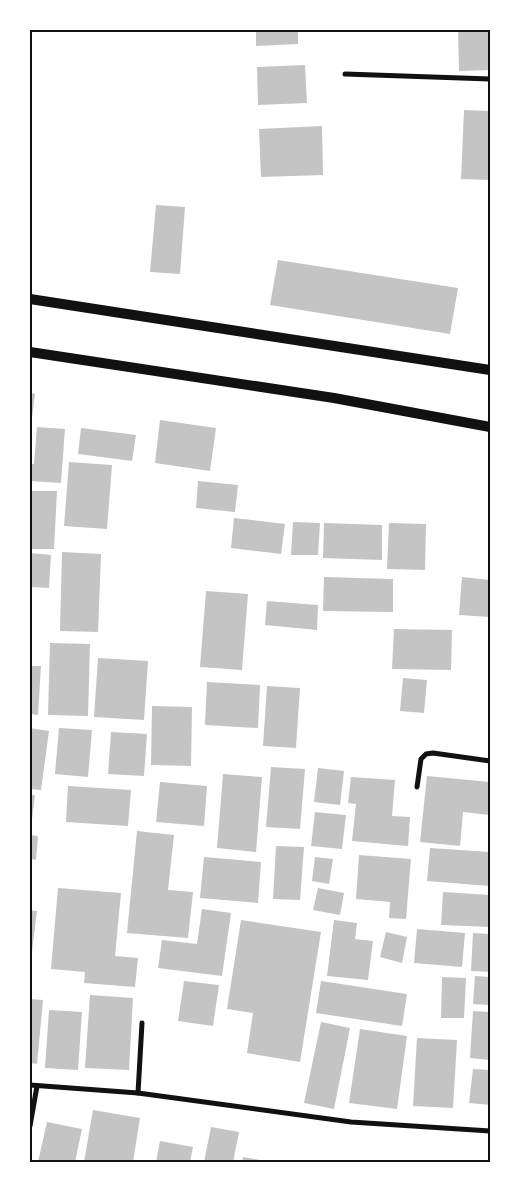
<svg xmlns="http://www.w3.org/2000/svg" width="520" height="1192" viewBox="0 0 520 1192" font-family="'Archivo Narrow',sans-serif">
<style>
.building{fill:#c4c4c4}
.lines{fill:none;stroke-linecap:round;stroke-linejoin:round}
.minor{stroke:#111;stroke-width:5}
.secondary{stroke:#111;stroke-width:10}
.neatline{fill:none;stroke:#111;stroke-width:2}
</style>
<rect width="100%" height="100%" fill="#fff"/>
<g class="building">
<polygon points="256,30 298,30 298,44 256,46"/>
<polygon points="458,30 490,30 490,70 459,71"/>
<polygon points="305,65 307,103 258,105 257,67"/>
<polygon points="464,110 490,111 490,180 461,179"/>
<polygon points="322,126 323,175 261,177 259,129"/>
<polygon points="156,205 185,207 180,274 150,272"/>
<polygon points="278,260 458,288 450,334 270,305"/>
<polygon points="30,393 35,394 31,426 30,426"/>
<polygon points="160,420 216,428 210,471 155,463"/>
<polygon points="37,427 65,429 61,483 30,481 30,464 34,464"/>
<polygon points="81,428 136,435 132,461 78,454"/>
<polygon points="69,462 112,465 107,529 64,526"/>
<polygon points="198,481 238,485 235,512 196,508"/>
<polygon points="30,491 57,491 54,549 30,549"/>
<polygon points="234,518 285,524 281,554 231,548"/>
<polygon points="293,522 320,523 318,555 291,555"/>
<polygon points="324,523 382,525 382,560 323,558"/>
<polygon points="389,523 426,524 425,570 387,569"/>
<polygon points="62,552 101,554 98,632 60,631"/>
<polygon points="30,553 51,555 49,588 30,587"/>
<polygon points="324,577 393,579 393,612 323,611"/>
<polygon points="462,577 490,580 490,617 459,615"/>
<polygon points="206,591 248,594 242,670 200,667"/>
<polygon points="267,601 318,605 317,630 265,625"/>
<polygon points="394,629 452,630 451,670 392,669"/>
<polygon points="50,643 90,644 88,716 48,715"/>
<polygon points="98,658 148,661 144,720 94,717"/>
<polygon points="30,666 41,666 38,715 30,714"/>
<polygon points="403,678 427,680 424,713 400,711"/>
<polygon points="207,682 260,685 258,728 205,725"/>
<polygon points="267,686 300,688 296,748 263,746"/>
<polygon points="152,706 192,707 191,766 151,765"/>
<polygon points="30,728 49,731 41,790 30,789"/>
<polygon points="59,728 92,730 88,777 55,774"/>
<polygon points="111,732 147,734 144,776 108,774"/>
<polygon points="271,767 305,769 300,829 266,827"/>
<polygon points="318,768 344,771 340,805 314,802"/>
<polygon points="223,774 262,777 256,852 217,848"/>
<polygon points="427,776 490,782 490,815 463,812 460,846 420,842"/>
<polygon points="351,777 395,780 392,816 410,817 408,846 352,841 356,804 348,803"/>
<polygon points="160,782 207,786 204,826 156,822"/>
<polygon points="68,786 131,790 128,826 66,822"/>
<polygon points="30,795 35,795 31,827 30,827"/>
<polygon points="315,812 346,815 342,849 311,846"/>
<polygon points="137,831 174,835 168,890 193,892 188,938 127,933"/>
<polygon points="30,835 38,836 36,860 30,859"/>
<polygon points="276,846 304,847 300,900 273,899"/>
<polygon points="430,848 490,852 490,886 427,881"/>
<polygon points="359,855 411,859 406,919 389,918 390,902 356,899"/>
<polygon points="204,857 261,862 258,903 200,898"/>
<polygon points="315,857 333,859 329,884 312,881"/>
<polygon points="58,888 121,893 115,956 138,958 135,987 84,983 85,972 51,969"/>
<polygon points="318,888 344,893 340,915 313,910"/>
<polygon points="443,892 490,895 490,927 441,925"/>
<polygon points="202,909 231,913 222,976 158,968 162,940 197,944"/>
<polygon points="30,910 37,911 31,960 30,960"/>
<polygon points="241,920 321,932 300,1062 247,1053 253,1013 227,1009"/>
<polygon points="334,920 357,923 355,939 373,941 368,980 327,976"/>
<polygon points="417,929 465,933 462,967 414,963"/>
<polygon points="386,932 407,937 402,963 380,957"/>
<polygon points="473,933 490,934 490,972 471,971"/>
<polygon points="475,976 490,977 490,1005 473,1004"/>
<polygon points="442,977 466,978 464,1018 441,1018"/>
<polygon points="184,981 219,985 213,1026 178,1021"/>
<polygon points="321,981 407,994 402,1026 316,1013"/>
<polygon points="90,995 133,998 129,1070 85,1068"/>
<polygon points="30,999 43,1000 37,1064 30,1063"/>
<polygon points="49,1010 82,1012 78,1070 45,1068"/>
<polygon points="473,1011 490,1012 490,1060 470,1058"/>
<polygon points="321,1022 350,1028 334,1109 304,1103"/>
<polygon points="360,1029 407,1036 397,1109 349,1103"/>
<polygon points="417,1038 457,1040 453,1108 413,1106"/>
<polygon points="473,1069 490,1070 490,1105 469,1103"/>
<polygon points="93,1110 140,1118 133,1162 84,1162"/>
<polygon points="47,1122 82,1129 75,1162 38,1162"/>
<polygon points="211,1127 239,1132 233,1162 204,1162"/>
<polygon points="160,1141 193,1147 190,1162 156,1162"/>
<polygon points="243,1157 266,1161 266,1162 242,1162"/>
</g>
<g class="lines">
<g class="minor">
<polyline points="345,74 490,79"/>
<polyline points="417,787 421,759 426,754 433,753 490,761"/>
<polyline points="30,1085 138,1093 351,1122 490,1131"/>
<polyline points="138,1093 142,1023"/>
<polyline points="30,1126 37,1086"/>
</g>
<g class="secondary">
<polyline points="30,299 490,370"/>
<polyline points="30,352 334,398 490,427"/>
</g>
</g>
<rect width="520" height="1192" fill="none" stroke="#ffffff" stroke-width="62"/>
<rect x="31" y="31" width="458" height="1130" class="neatline"/>
</svg>
